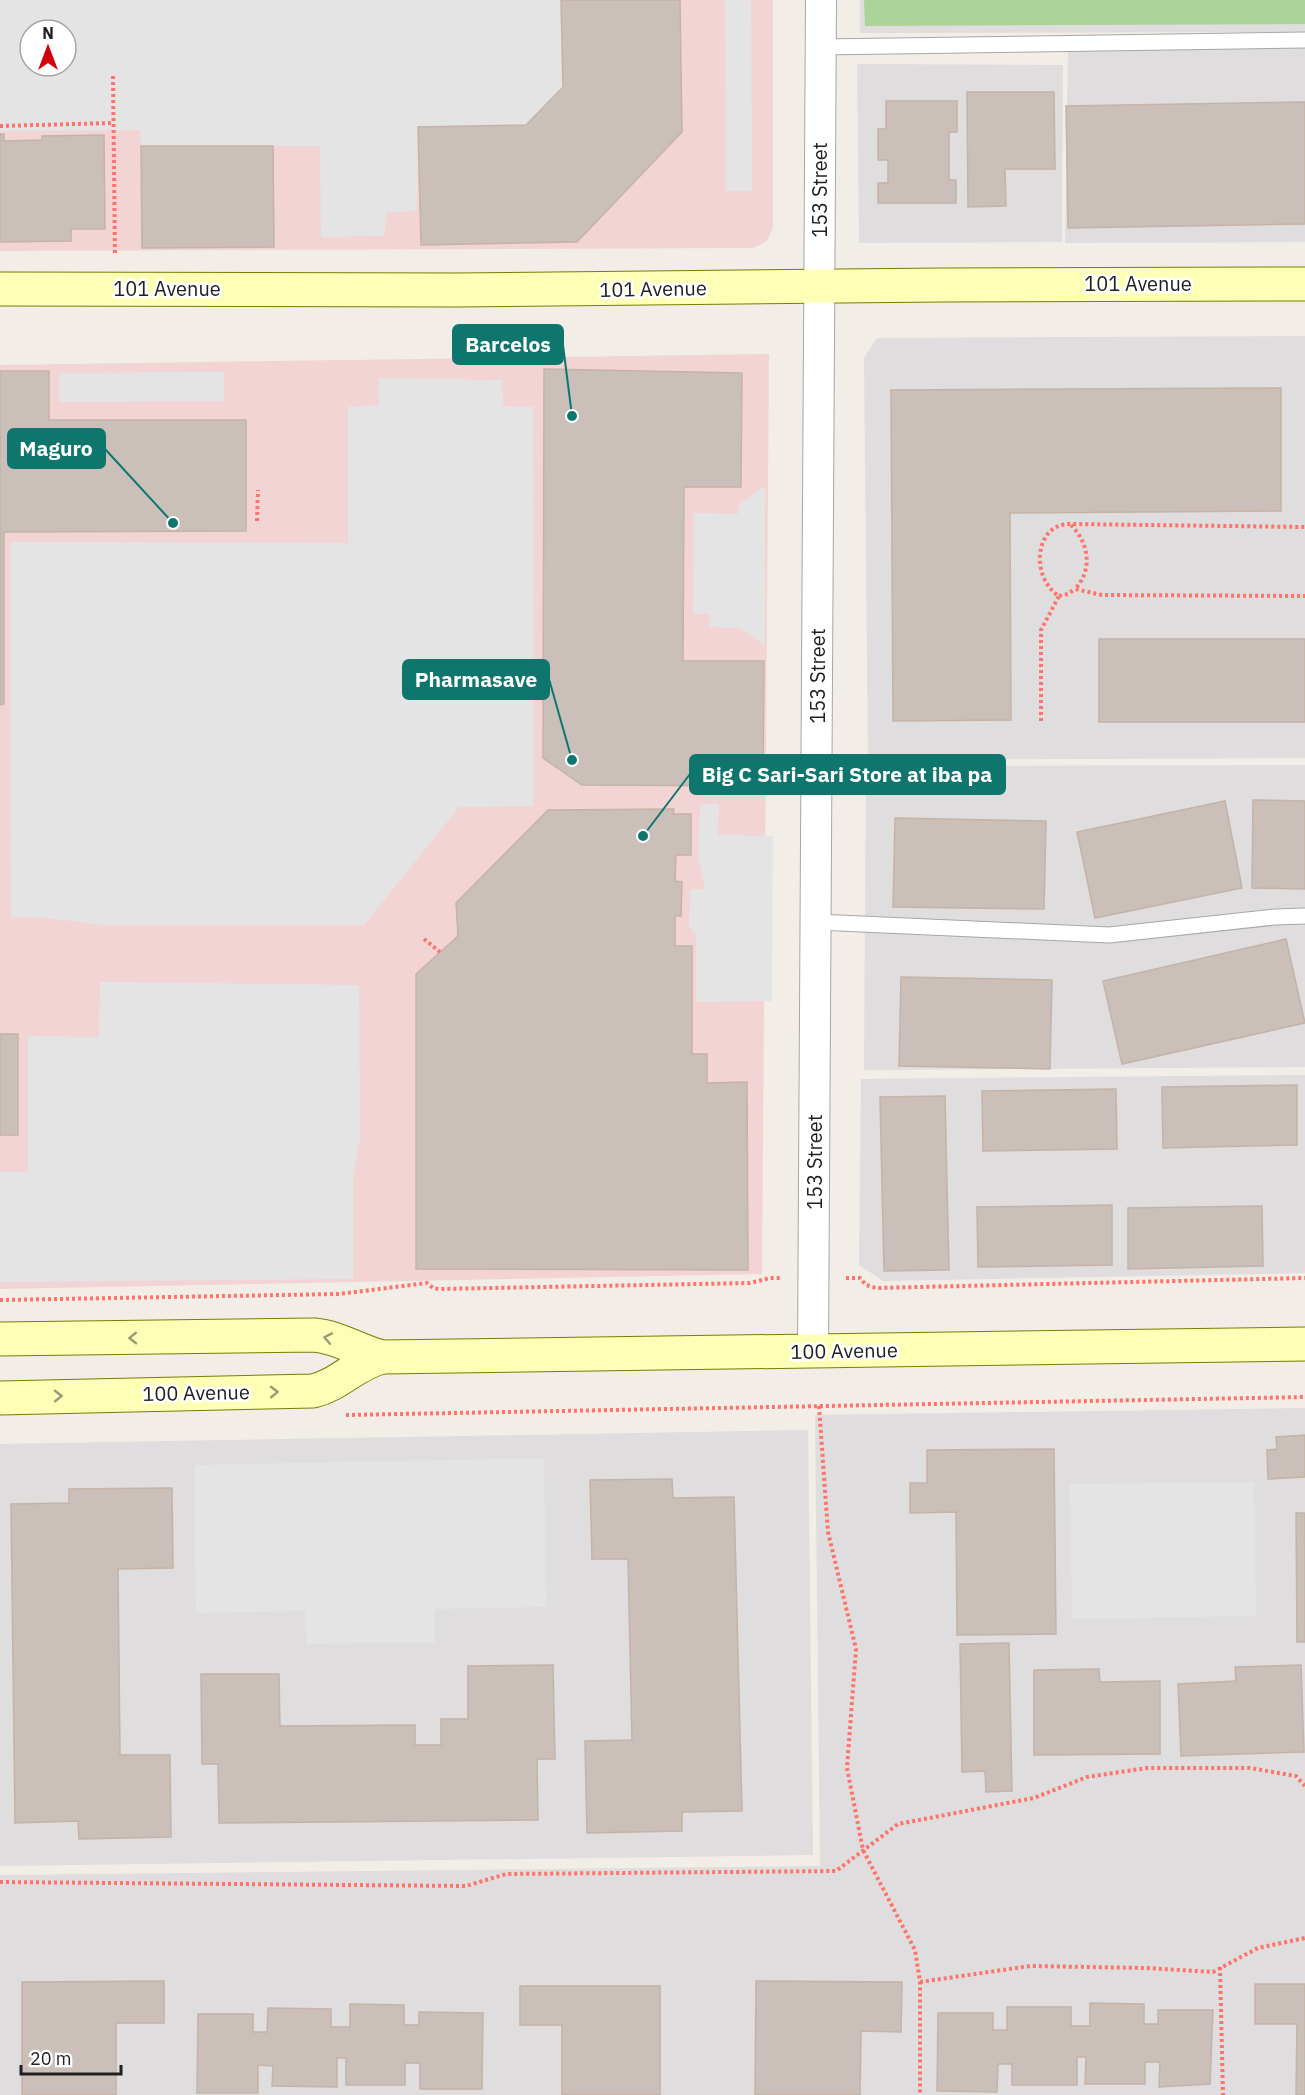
<svg xmlns="http://www.w3.org/2000/svg" width="1305" height="2095" viewBox="0 0 1305 2095" font-family="'IBM Plex Sans',sans-serif">
<style>
.residential{fill:#dfdddd}
.commercial{fill:#f3d4d5;fill-rule:evenodd}
.forest{fill:#acd498}
.parking{fill:#e4e4e4;fill-rule:evenodd}
.building{fill:#cabfb9;stroke:#c5b3a7;stroke-width:1.5}
.lines{fill:none;stroke-linecap:round;stroke-linejoin:round}
.lane-casing{stroke:#a7a7a7;stroke-width:17}
.street-casing{stroke:#a7a7a7;stroke-width:32}
.secondary-casing{stroke:#767f00;stroke-width:35}
.path{stroke:#ff736a;stroke-width:4;stroke-dasharray:3 3;stroke-linecap:butt}
.lane{stroke:#fff;stroke-width:15}
.street{stroke:#fff;stroke-width:30}
.secondary{stroke:#feffb7;stroke-width:33}
.oneway{stroke:#9a9b73}
.labels{text-anchor:middle;stroke-width:5;stroke-linejoin:round;paint-order:stroke}
.street-label{font-size:20px;fill:#202020;stroke:#fff}
.leader{fill:none;stroke:#0f766e;stroke-width:2}
.callout-dot{fill:#0f766e;stroke:#fff;stroke-width:2}
.callout{fill:#0f766e;stroke:#0f766e;stroke-width:2}
.callout-label{font-size:21px;text-anchor:middle;font-weight:bold;fill:#fff}
</style>
<rect width="100%" height="100%" fill="#f2ede6"/>
<g class="residential">
<polygon points="860,0 1305,0 1305,32 860,33"/>
<polygon points="1305,44 1305,242 1065,243 1068,48"/>
<polygon points="857,64 1063,65 1062,242 859,243"/>
<polygon points="1305,336 1305,758 868,760 864,358 877,338"/>
<polygon points="1305,765 1305,1067 864,1070 866,766"/>
<polygon points="1305,1075 1305,1273 883,1281 859,1265 861,1079"/>
<polygon points="1305,1408 1305,2095 0,2095 0,1875 820,1866 815,1415"/>
<polygon points="808,1430 813,1855 0,1866 0,1444"/>
</g>
<g class="commercial">
<path d="M0 0H773V228L767 241 753 248 0 251ZM30 30H66V66H30Z"/>
<polygon points="769,354 762,1274 0,1289 0,365"/>
</g>
<polygon class="forest" points="864,0 1305,0 1305,24 865,26"/>
<g class="parking">
<path d="M0 0H561L563 87 526 125 418 127 417 211 387 212 384 236 321 237 320 146H141L140 130 0 131ZM30 30H66V66H30Z"/>
<polygon points="725,0 751,0 752,191 726,191"/>
<polygon points="224,372 224,401 59,402 59,373"/>
<polygon points="378,378 502,380 503,406 533,407 534,806 459,807 364,925 104,925 48,918 11,917 10,542 348,543 348,407 379,405"/>
<polygon points="765,486 765,645 740,628 710,627 710,614 693,614 694,513 738,514 739,505"/>
<polygon points="700,804 719,804 718,835 773,836 772,1001 696,1002 696,934 689,927 690,890 705,889 698,856"/>
<polygon points="100,982 359,985 360,1140 353,1176 353,1279 0,1282 0,1172 28,1172 28,1036 99,1037"/>
<polygon points="544,1458 546,1607 434,1609 435,1642 306,1644 305,1611 196,1613 194,1465"/>
<polygon points="1254,1482 1256,1616 1072,1619 1070,1484"/>
</g>
<g class="building">
<polygon points="561,0 680,0 682,132 577,242 421,245 418,127 526,125 563,87"/>
<polygon points="967,92 1054,92 1055,169 1005,169 1006,206 968,207"/>
<polygon points="886,101 957,101 957,132 949,132 949,180 956,180 956,203 878,203 878,183 888,183 888,160 878,160 878,129 886,129"/>
<polygon points="1305,102 1305,224 1068,228 1066,106"/>
<polygon points="0,134 4,134 4,141 42,140 42,136 104,135 105,229 71,229 71,241 0,242"/>
<polygon points="141,146 273,146 274,247 142,248"/>
<polygon points="544,369 742,373 741,487 684,487 683,661 764,661 763,786 582,785 543,758"/>
<polygon points="0,371 49,371 49,420 246,420 246,531 4,532 4,704 0,705"/>
<polygon points="1281,388 1281,511 1010,513 1011,720 893,721 891,390"/>
<rect x="1099" y="639" width="206" height="83"/>
<polygon points="1253,800 1305,801 1305,889 1252,888"/>
<polygon points="1225,801 1242,888 1095,918 1077,832"/>
<polygon points="674,809 673,814 691,814 691,855 676,855 675,881 682,882 681,916 675,916 675,946 692,946 692,1054 707,1054 707,1083 747,1082 748,1270 416,1269 416,974 458,936 456,903 548,810"/>
<polygon points="895,818 1046,821 1044,909 893,907"/>
<polygon points="1286,939 1305,1023 1122,1064 1103,981"/>
<polygon points="901,977 1052,980 1050,1069 899,1066"/>
<rect x="0" y="1034" width="18" height="101"/>
<polygon points="1297,1085 1297,1145 1163,1148 1162,1087"/>
<polygon points="1116,1089 1117,1149 983,1151 982,1091"/>
<polygon points="945,1096 949,1270 884,1271 880,1097"/>
<polygon points="1112,1205 1112,1265 978,1267 977,1207"/>
<polygon points="1262,1206 1263,1266 1128,1269 1128,1208"/>
<polygon points="1305,1435 1305,1477 1268,1479 1267,1450 1277,1449 1276,1437"/>
<polygon points="1054,1449 1056,1634 957,1635 956,1512 910,1513 910,1483 927,1483 927,1450"/>
<polygon points="672,1479 673,1498 734,1497 742,1811 682,1812 682,1831 587,1833 585,1741 632,1740 628,1559 592,1559 590,1480"/>
<polygon points="172,1488 173,1568 118,1569 120,1755 170,1755 171,1837 79,1839 78,1821 15,1823 11,1504 69,1503 69,1489"/>
<polygon points="1296,1513 1305,1513 1305,1642 1297,1642"/>
<polygon points="1009,1643 1012,1791 986,1792 985,1771 962,1772 960,1644"/>
<polygon points="553,1665 555,1759 537,1759 538,1820 219,1823 218,1764 202,1764 201,1674 279,1674 280,1726 415,1725 415,1745 441,1745 441,1719 468,1719 468,1666"/>
<polygon points="1301,1665 1304,1752 1181,1756 1178,1684 1236,1681 1235,1667"/>
<polygon points="1099,1669 1100,1682 1160,1681 1160,1754 1034,1755 1034,1670"/>
<polygon points="164,1981 164,2023 116,2023 116,2095 22,2095 22,1982"/>
<polygon points="756,1981 902,1982 901,2032 861,2031 860,2095 755,2095"/>
<polygon points="1255,1984 1305,1984 1305,2095 1296,2095 1297,2024 1255,2024"/>
<polygon points="520,1986 660,1986 660,2095 562,2095 562,2025 520,2025"/>
<polygon points="1090,2003 1144,2004 1144,2024 1158,2024 1158,2010 1213,2010 1210,2084 1159,2087 1160,2062 1145,2062 1145,2084 1085,2084 1086,2057 1077,2057 1077,2085 1012,2085 1012,2064 998,2064 997,2092 937,2091 938,2013 993,2013 993,2030 1007,2030 1007,2007 1071,2007 1071,2026 1090,2026"/>
<polygon points="350,2004 404,2005 404,2025 419,2025 419,2012 483,2013 482,2089 420,2089 420,2063 405,2063 405,2085 346,2085 346,2058 337,2058 337,2087 272,2086 273,2066 258,2065 258,2093 197,2093 198,2014 253,2014 253,2032 267,2032 268,2008 331,2009 331,2027 350,2027"/>
</g>
<g class="lines">
<g class="lane-casing">
<g id="lane">
<polyline points="821,47 1305,40"/>
<polyline points="817,922 1109,935 1275,917 1305,916"/>
</g>
</g>
<g class="street-casing">
<polyline id="street" points="813,1351 821,0"/>
</g>
<g class="secondary-casing">
<g id="secondary">
<polyline points="0,289 456,290 942,285 1305,284"/>
<path d="M0 1339 314 1335C339 1337 358 1351 382 1357L1305 1344"/>
<path d="M0 1398 313 1391C341 1384 353 1365 382 1357"/>
</g>
</g>
<g class="path">
<polyline points="113,76 115,256"/>
<polyline points="0,126 113,123"/>
<polyline points="257,521 258,490"/>
<path d="M1071 525C1089 543 1093 570 1075 589L1102 595 1305 596"/>
<polyline points="1059,596 1068,594 1075,589"/>
<path d="M1041 721V630L1059 596C1031 579 1033 524 1070 524L1305 527"/>
<polyline points="424,939 440,952"/>
<polyline points="846,1278 860,1278 866,1285 876,1288 1305,1278"/>
<polyline points="0,1300 339,1294 427,1283 433,1288 439,1289 750,1283 770,1278 782,1278"/>
<polyline points="819,1406 828,1532 856,1649 847,1768 863,1850 915,1950 920,1982 920,2095"/>
<polyline points="346,1415 1305,1397"/>
<polyline points="0,1882 466,1886 506,1874 836,1871 898,1824 1034,1798 1087,1777 1147,1768 1250,1768 1296,1776 1305,1786"/>
<polyline points="1220,1967 1223,2095"/>
<polyline points="920,1982 1030,1966 1147,1968 1213,1972 1258,1948 1305,1938"/>
</g>
<use href="#lane" class="lane"/>
<use href="#street" class="street"/>
<use href="#secondary" class="secondary"/>
</g>
<defs><path id="oneway-chevron" d="M-2-3.5L2.5 0L-2 3.5" fill="none" stroke-width="1.6" stroke-linecap="round" stroke-linejoin="round" transform="scale(1.5)"/></defs>
<g class="oneway">
<use href="#oneway-chevron" transform="translate(133 1338) rotate(179)"/>
<use href="#oneway-chevron" transform="translate(328 1338) rotate(-169)"/>
<use href="#oneway-chevron" transform="translate(274 1392) rotate(-1)"/>
<use href="#oneway-chevron" transform="translate(58 1396) rotate(-1)"/>
</g>
<g class="labels">
<g class="street-label">
<text transform="translate(820 190) rotate(-90)" y="7">153 Street</text>
<text x="1138" y="291">101 Avenue</text>
<text x="167" y="296">101 Avenue</text>
<text transform="translate(653 289) rotate(-1)" y="7">101 Avenue</text>
<text transform="translate(818 676) rotate(-90)" y="7">153 Street</text>
<text transform="translate(815 1162) rotate(-90)" y="7">153 Street</text>
<text transform="translate(844 1351) rotate(-1)" y="7">100 Avenue</text>
<text transform="translate(196 1393) rotate(-1)" y="7">100 Avenue</text>
</g>
</g>
<path class="leader" d="M572 416L563 345M173 523L105 449M572 760L549 679M643 836L690 774"/>
<g class="callout-dot">
<circle cx="572" cy="416" r="6"/>
<circle cx="173" cy="523" r="6"/>
<circle cx="572" cy="760" r="6"/>
<circle cx="643" cy="836" r="6"/>
</g>
<g class="callout">
<rect x="453" y="325" width="110" height="39" rx="6"/>
<rect x="8" y="429" width="97" height="39" rx="6"/>
<rect x="403" y="660" width="146" height="39" rx="6"/>
<rect x="690" y="755" width="315" height="39" rx="6"/>
</g>
<g class="callout-label">
<text x="508" y="352">Barcelos</text>
<text x="56" y="456">Maguro</text>
<text x="476" y="687">Pharmasave</text>
<text x="847" y="782">Big C Sari-Sari Store at iba pa</text>
</g>
<g transform="translate(48 48)"><circle r="28" fill="#ffffff" stroke="#a6a6a6" stroke-width="1.5"/>
<path d="M0-4.5L10 22L0 15L-10 22Z" fill="#d10009"/>
<text y="-9" font-size="16" font-weight="bold" text-anchor="middle" fill="#202020">N</text>
</g>
<path d="M21 2065v9h100v-9" fill="none" stroke="#202020" stroke-width="3"/>
<text x="30" y="2065" font-size="18" fill="#202020" stroke="#ffffff" stroke-width="4.5" paint-order="stroke">20 m</text>
</svg>
